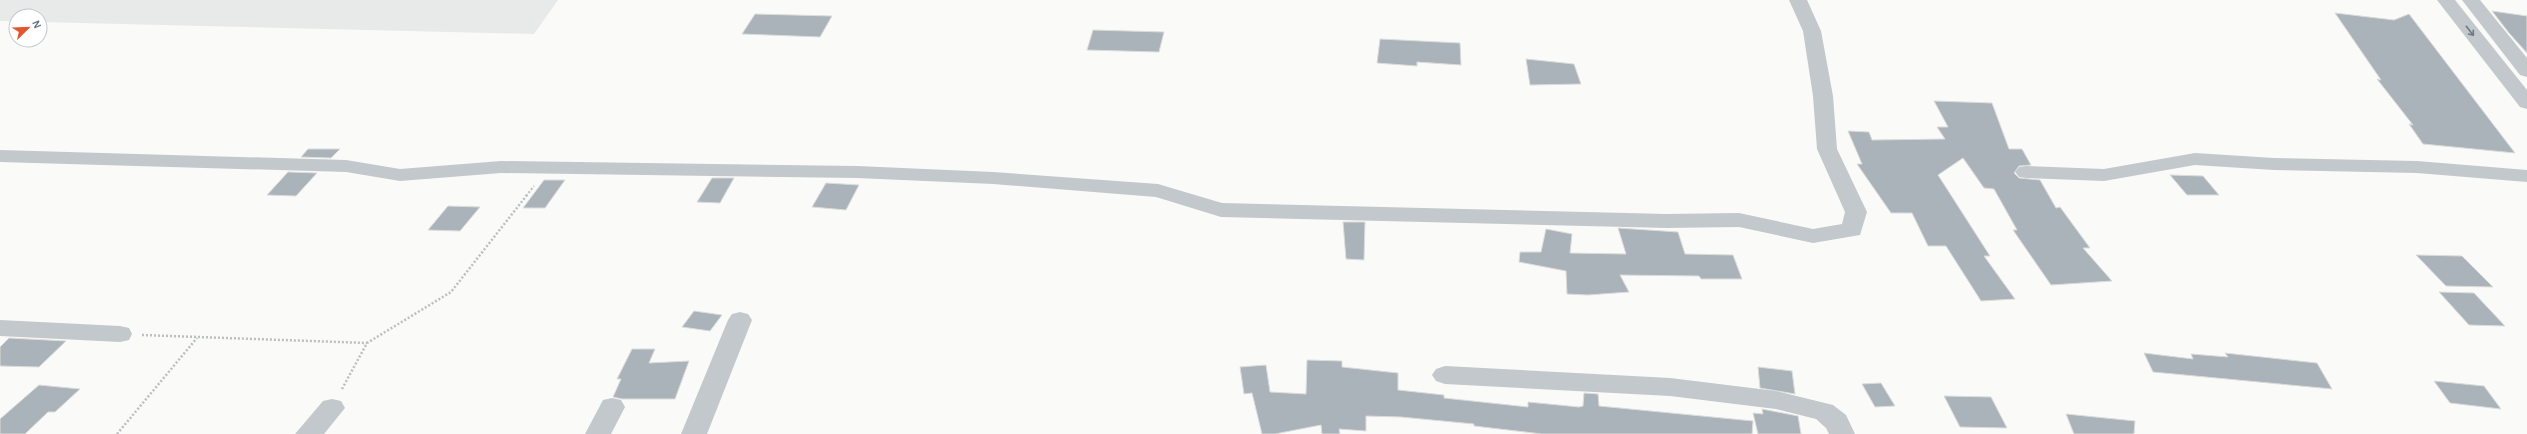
<svg xmlns="http://www.w3.org/2000/svg" width="2527" height="434" viewBox="0 0 2527 434" font-family="'Alegreya Sans',sans-serif">
<style>
.built{fill:#e8e9e9}
.building{fill:#aab3b9;stroke:#dcdcda}
.lines{fill:none;stroke-linecap:round;stroke-linejoin:round}
.path-far1{stroke:#bbbfc2;stroke-width:2;stroke-dasharray:2 2;stroke-linecap:butt}
.path{stroke:#bbbfc2;stroke-width:2.5;stroke-dasharray:2 2;stroke-linecap:butt}
.minor{fill:#c3c8cc;fill-rule:evenodd}
.oneway{stroke:#6a7a87}
</style>
<rect width="100%" height="100%" fill="#fafaf8"/>
<polygon class="built" points="0,0 558,0 534,34 40,22 40,16 16,16 16,21 0,21"/>
<g class="building">
<polygon points="2492,11 2527,16 2527,53 2509,33"/>
<polygon points="2335,13 2394,20 2409,14 2515,153 2423,144 2409,124 2413,125 2377,79 2381,80"/>
<polygon points="755,14 832,16 820,37 742,34"/>
<polygon points="1093,30 1164,32 1159,52 1087,50"/>
<polygon points="1380,39 1460,43 1461,65 1417,62 1417,66 1377,63"/>
<polygon points="1526,59 1574,64 1581,84 1530,85"/>
<polygon points="1934,101 1992,103 2009,149 2022,149 2031,165 2019,166 2014,173 2019,178 2040,180 2056,208 2060,207 2090,248 2083,248 2112,281 2051,285 2013,230 2017,230 1994,189 1984,188 1963,158 1938,175 1990,256 1984,256 2015,299 1981,301 1946,246 1928,246 1912,213 1891,213 1857,164 1862,164 1848,131 1869,132 1872,140 1945,139 1937,127 1948,127"/>
<polygon points="308,149 340,149 331,158 301,157"/>
<polygon points="288,172 317,173 296,196 267,195"/>
<polygon points="2170,175 2203,176 2219,195 2187,195"/>
<polygon points="712,178 734,178 720,203 697,202"/>
<polygon points="544,180 565,180 545,208 523,208"/>
<polygon points="826,183 859,185 846,210 812,207"/>
<polygon points="448,206 480,207 460,231 428,230"/>
<polygon points="1343,222 1365,222 1364,260 1346,259"/>
<polygon points="1618,228 1678,232 1685,254 1733,255 1742,279 1701,279 1699,276 1620,275 1629,292 1588,295 1567,294 1566,271 1519,262 1520,252 1541,252 1546,229 1572,234 1570,253 1626,254"/>
<polygon points="2416,255 2462,256 2493,287 2446,286"/>
<polygon points="2439,292 2474,293 2505,326 2469,325"/>
<polygon points="694,311 722,315 710,331 682,327"/>
<polygon points="9,338 66,341 39,367 0,366 0,347"/>
<polygon points="632,349 655,349 649,363 689,361 675,399 622,399 613,397 621,379 617,379"/>
<polygon points="2144,353 2193,359 2191,354 2228,357 2225,353 2317,363 2332,389 2153,372"/>
<polygon points="1307,360 1342,361 1342,367 1398,373 1398,390 1444,395 1444,398 1528,407 1528,402 1579,407 1583,406 1584,393 1598,394 1599,406 1753,421 1752,434 1542,434 1474,426 1474,424 1401,417 1366,416 1366,431 1339,429 1340,434 1322,434 1321,425 1275,434 1262,434 1252,393 1244,394 1240,367 1266,365 1270,392 1306,394"/>
<polygon points="1758,367 1792,371 1795,394 1760,388"/>
<polygon points="2434,381 2484,386 2501,409 2450,403"/>
<polygon points="1881,383 1895,406 1875,407 1862,384"/>
<polygon points="39,385 80,389 55,412 48,412 25,434 0,434 0,419"/>
<polygon points="1944,396 1991,397 2007,428 1960,427"/>
<polygon points="1762,409 1798,416 1801,434 1758,434 1753,413 1763,414"/>
<polygon points="2066,414 2135,421 2134,434 2074,434"/>
</g>
<g class="lines">
<polyline class="path-far1" points="526,196 534,186"/>
<g class="path">
<polyline points="142,335 367,343"/>
<polyline points="342,389 367,343 451,292 527,195"/>
<polyline points="117,434 197,338"/>
</g>
<g class="minor">
<polygon points="1789,0 1807,0 1821,31 1833,96 1837,149 1867,212 1860,235 1813,243 1739,227 1667,228 1221,217 1156,197 993,184 857,178 501,173 400,181 346,172 0,162 0,150 346,160 400,169 501,161 857,166 993,172 1158,184 1222,203 1667,214 1739,213 1813,229 1842,224 1845,212 1817,149 1813,96 1803,31"/>
<polygon points="2437,0 2455,0 2527,90 2527,109 2520,107"/>
<polygon points="2462,0 2480,0 2527,58 2527,77 2520,75"/>
<polygon points="2195,153 2274,158 2417,161 2527,170 2527,182 2417,173 2274,170 2195,165 2104,181 2026,178 2019,177 2015,172 2019,167 2026,166 2104,169"/>
<polygon points="740,312 748,314 752,320 707,434 681,434 728,320 732,314"/>
<polygon points="0,320 120,326 129,328 132,334 129,340 120,342 0,336"/>
<polygon points="1445,366 1670,378 1776,391 1833,405 1846,415 1855,434 1829,434 1826,428 1816,419 1776,409 1670,396 1445,384 1436,381 1432,375 1436,369"/>
<polygon points="612,398 621,400 625,407 611,434 585,434 603,400"/>
<polygon points="332,399 341,401 345,408 324,434 295,434 323,401"/>
</g>
</g>
<defs><path id="oneway-shaft" d="M-6 0H5M1.5-3L5.5 0L1.5 3" fill="none" stroke-width="1.6" stroke-linecap="round" stroke-linejoin="round"/></defs>
<use class="oneway" href="#oneway-shaft" transform="translate(2470 31) rotate(52)"/>
<g transform="translate(28 28) rotate(67)"><circle r="19" fill="#ffffff" stroke="#c1c8cd"/>
<path d="M0-3L7 15L0 10L-7 15Z" fill="#e4572e"/>
<text y="-6" font-size="11" font-weight="bold" text-anchor="middle" fill="#657683">N</text>
</g>
</svg>
